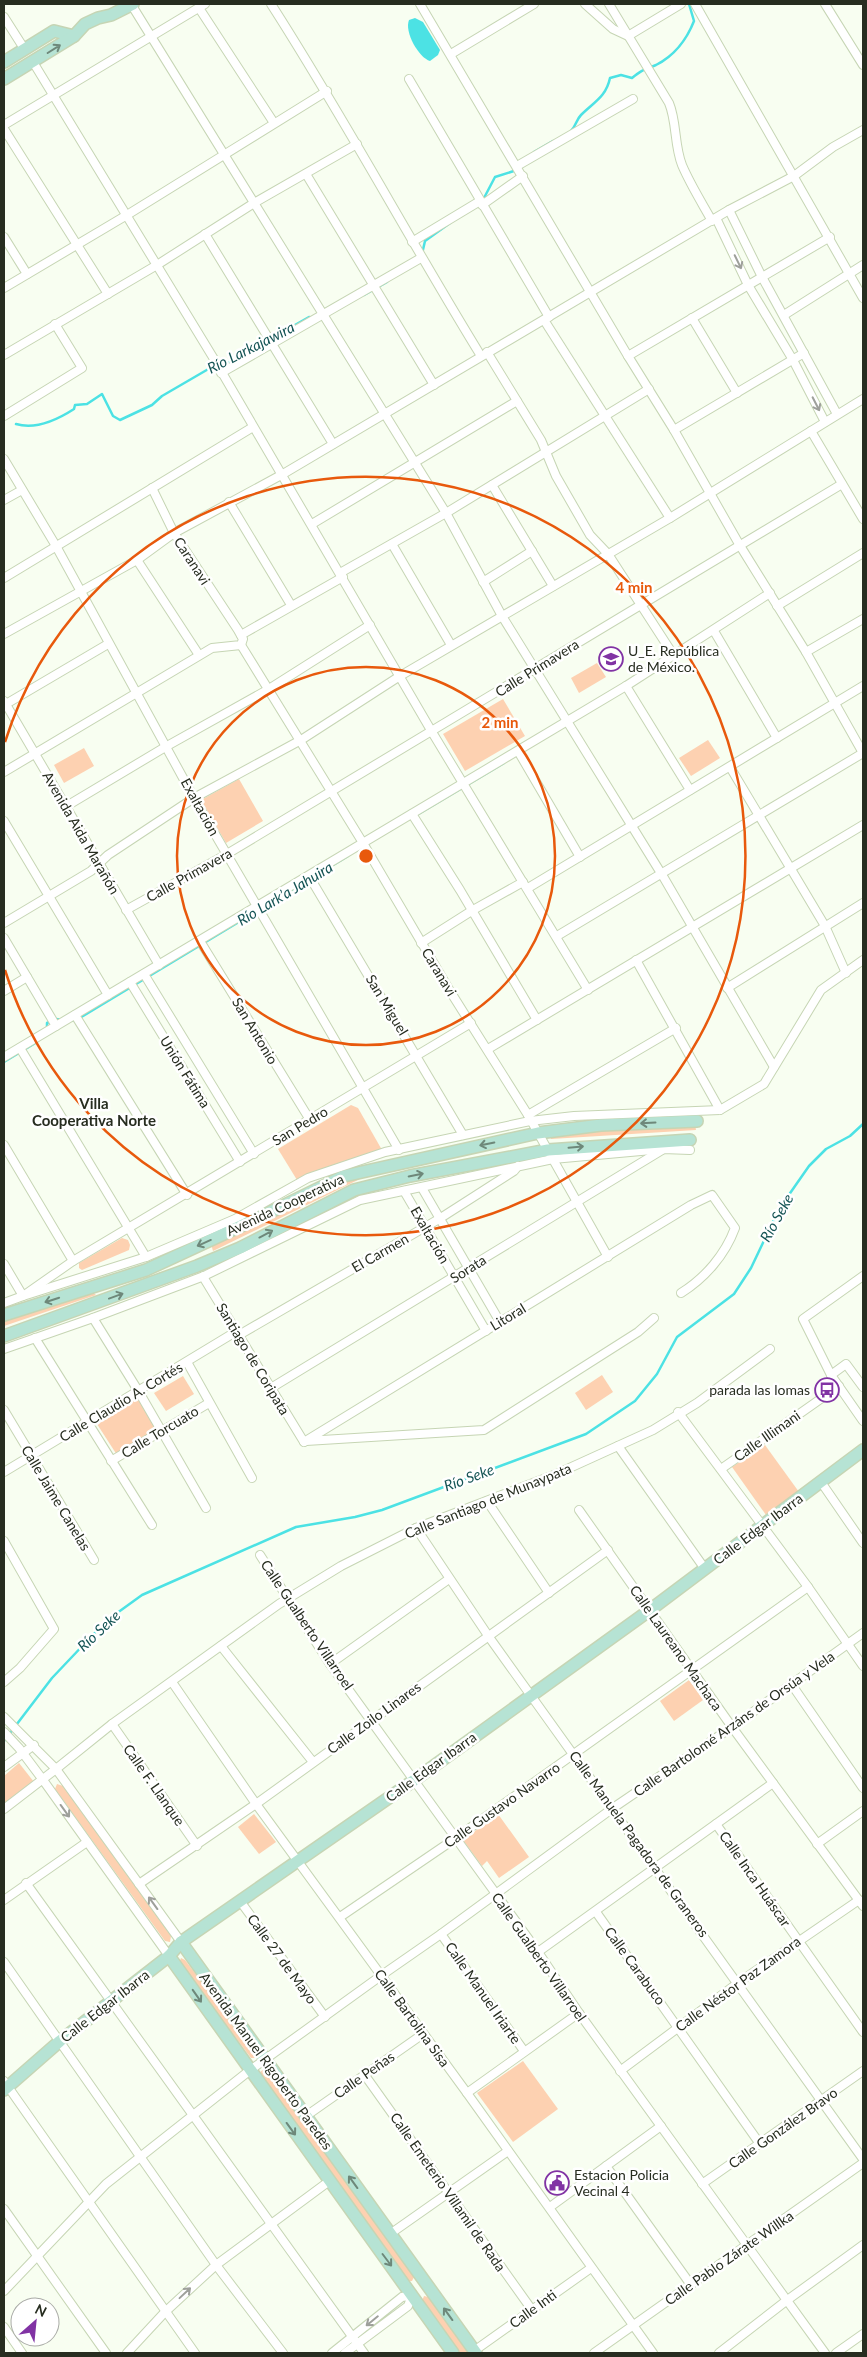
<svg xmlns="http://www.w3.org/2000/svg" width="867" height="2357" viewBox="0 0 867 2357" font-family="Lato,sans-serif">
<style>
.green{fill:#fdd1b1}
.water{fill:#4ce2e4}
.lines{fill:none;stroke-linecap:round;stroke-linejoin:round}
.stream{stroke:#4ce2e4;stroke-width:2.5}
.street-casing{stroke:#c6d5b4;stroke-width:10}
.secondary-casing{stroke:#c6d5b4;stroke-width:14}
.street{stroke:#fff;stroke-width:8}
.secondary{stroke:#b6e3d4;stroke-width:11}
.oneway{stroke:#6e887a}
.oneway2{stroke:#9ea09b}
.ring{fill:none;stroke:#e8590c;stroke-width:2.5}
.labels{text-anchor:middle;stroke-width:5;stroke-linejoin:round;paint-order:stroke}
.street-label{font-size:14px;fill:#272d20;stroke:#fff}
.poi-label{font-size:14px;fill:#272d20;stroke:#fff;text-anchor:start}
.water-label{font-size:15px;font-style:italic;fill:#155455;stroke:#fff}
.neighbourhood-label{font-size:15px;font-weight:bold;fill:#272d20;stroke:#fff}
.centre{fill:#e8590c;stroke:#fff;stroke-width:2.5}
.ring-label{font-size:15px;text-anchor:middle;font-weight:bold;fill:#e8590c;stroke:#fff;stroke-width:5;stroke-linejoin:round;paint-order:stroke}
</style>
<rect width="100%" height="100%" fill="#f8fef1"/>
<g class="green">
<polygon points="597,663 606,677 579,693 571,678"/>
<polygon points="503,699 525,736 465,771 443,734"/>
<polygon points="708,740 720,758 691,776 679,758"/>
<polygon points="84,748 94,766 64,783 54,765"/>
<polygon points="239,779 263,821 226,843 201,800"/>
<polygon points="351,1105 358,1108 382,1150 297,1180 278,1149"/>
<polygon points="695,1124 696,1130 551,1139 549,1132"/>
<polygon points="346,1175 364,1177 213,1251 211,1244"/>
<polygon points="122,1238 128,1240 130,1245 129,1250 82,1270 79,1268 79,1263"/>
<polygon points="91,1291 96,1295 4,1326 4,1318"/>
<polygon points="602,1375 613,1392 586,1410 575,1393"/>
<polygon points="183,1376 194,1394 166,1411 154,1393"/>
<polygon points="138,1398 158,1428 117,1455 97,1424"/>
<polygon points="765,1445 799,1492 766,1515 732,1467"/>
<polygon points="689,1680 703,1700 674,1721 660,1701"/>
<polygon points="19,1763 34,1782 4,1805 4,1776"/>
<polygon points="57,1784 63,1786 171,1936 170,1942 165,1941 55,1789"/>
<polygon points="254,1814 276,1842 259,1854 238,1827"/>
<polygon points="498,1814 529,1857 499,1878 487,1861 482,1866 463,1840"/>
<polygon points="181,1958 185,1960 257,2054 255,2058 251,2058 179,1963"/>
<polygon points="523,2061 558,2109 513,2142 477,2093"/>
<polygon points="264,2069 414,2277 412,2281 409,2281 259,2073"/>
<polygon points="424,2296 428,2297 468,2353 460,2353 422,2301"/>
</g>
<path class="water" d="M415 18 423 22 440 50 438 55 430 61C419 58 404 32 409 20Z"/>
<g class="lines">
<g class="stream">
<path d="M571 131C576 126 576 120 581 115 594 102 606 97 610 78L621 75 632 78C643 69 644 70 656 65 674 56 687 39 694 21L689 4"/>
<polyline points="534,152 553,141"/>
<polyline points="484,198 495,177 517,170"/>
<polyline points="422,254 425,241 450,223"/>
<polyline points="364,295 387,282"/>
<path d="M16 424C36 430 57 420 74 409L75 405 87 404 102 394 113 416 120 420 152 405 162 396 217 364H226L309 317 312 318"/>
<polyline points="415,816 504,763"/>
<polyline points="69,1021 78,1019 348,856"/>
<polyline points="47,1030 47,1023 56,1019 64,1020"/>
<polyline points="4,1062 37,1042"/>
<polyline points="4,1741 52,1678 106,1621 142,1595 296,1527 355,1517 382,1510 586,1434 635,1401 657,1374 677,1337 734,1294 751,1268 779,1209 809,1166 826,1149 850,1136 863,1124"/>
</g>
<g class="street-casing">
<g id="street">
<polyline points="131,4 446,513 502,616 664,878 774,1067"/>
<path d="M271 4C345 119 409 239 481 356"/>
<polyline points="420,4 628,356 674,430 739,544 806,652 863,753"/>
<polyline points="585,4 613,29 628,36 681,4"/>
<path d="M609 4 669 103C677 122 674 145 682 165 690 184 702 203 712 221"/>
<polyline points="695,4 863,298"/>
<polyline points="825,4 863,65"/>
<polyline points="199,8 274,123"/>
<polyline points="4,17 25,50"/>
<polyline points="451,54 534,4"/>
<polyline points="33,62 217,364 432,732 588,990"/>
<polyline points="409,79 549,317"/>
<polyline points="4,125 205,4"/>
<polyline points="4,129 108,294"/>
<polyline points="517,166 633,99"/>
<polyline points="306,174 434,385"/>
<polyline points="482,205 523,176"/>
<polyline points="729,210 762,277 837,414"/>
<polyline points="716,218 748,285 793,360 825,422"/>
<polyline points="205,234 333,444"/>
<polyline points="4,237 27,274"/>
<polyline points="412,242 480,201"/>
<polyline points="4,288 127,215 327,91"/>
<polyline points="784,315 863,265"/>
<polyline points="692,318 737,393"/>
<polyline points="544,320 670,518"/>
<polyline points="487,352 541,440 556,476 590,535 608,554 674,656"/>
<polyline points="4,355 157,265 254,203 357,144"/>
<polyline points="628,356 830,237"/>
<polyline points="221,373 421,258"/>
<polyline points="4,416 82,368 55,324"/>
<polyline points="674,430 804,353"/>
<polyline points="811,431 863,519"/>
<polyline points="4,459 56,546 194,798 399,1150"/>
<polyline points="492,485 553,586"/>
<polyline points="4,500 22,490"/>
<polyline points="229,502 291,605"/>
<polyline points="312,524 517,401"/>
<polyline points="392,544 451,645"/>
<polyline points="137,560 199,655"/>
<polyline points="340,573 446,513 649,389"/>
<polyline points="4,578 253,427"/>
<polyline points="483,582 532,551"/>
<polyline points="777,606 863,553"/>
<polyline points="714,631 777,738"/>
<polyline points="4,634 137,560 174,533 283,474 729,210 794,176 833,147 863,130"/>
<polyline points="241,635 343,577"/>
<polyline points="241,645 363,843 450,991 528,1115 608,1257"/>
<polyline points="806,652 863,619"/>
<polyline points="626,686 690,790"/>
<polyline points="4,701 159,965"/>
<polyline points="6,704 108,644"/>
<polyline points="518,751 580,857"/>
<polyline points="730,767 825,926 846,973"/>
<polyline points="4,772 212,648 241,645 243,639 238,630 174,533 152,488"/>
<polyline points="65,807 167,746 269,689 370,625"/>
<polyline points="412,814 460,890 537,1020"/>
<polyline points="4,821 108,995"/>
<polyline points="309,876 463,1135"/>
<polyline points="528,888 863,686"/>
<polyline points="126,910 227,854 842,484"/>
<polyline points="4,923 91,871 108,855 194,798 301,740 400,676 670,518 863,399"/>
<polyline points="557,936 863,753"/>
<polyline points="4,938 56,1026"/>
<polyline points="200,941 310,1120"/>
<polyline points="421,943 473,910 523,882"/>
<polyline points="636,960 720,1110"/>
<polyline points="144,974 254,1154"/>
<polyline points="130,982 240,1162"/>
<polyline points="727,988 863,903"/>
<polyline points="4,991 27,977"/>
<polyline points="75,1015 187,1195"/>
<polyline points="20,1048 146,1257"/>
<polyline points="488,1049 863,825"/>
<polyline points="4,1057 626,686 770,593"/>
<polyline points="528,1115 676,1028"/>
<polyline points="4,1145 73,1261"/>
<polyline points="422,1188 500,1322"/>
<polyline points="404,1191 486,1331"/>
<polyline points="4,1264 23,1296 146,1257 235,1219 308,1178 385,1152 530,1121 574,1116 720,1110 764,1084 821,990 863,960"/>
<polyline points="204,1276 205,1280 304,1442"/>
<polyline points="863,1276 803,1319 831,1375 863,1421"/>
<polyline points="4,1303 23,1296 73,1261 471,1023"/>
<polyline points="93,1318 139,1392 206,1508"/>
<polyline points="239,1335 439,1219 514,1171 518,1166"/>
<polyline points="35,1338 152,1525"/>
<polyline points="4,1349 93,1318 204,1276 360,1200 553,1159 663,1149 690,1150"/>
<polyline points="187,1362 252,1478"/>
<polyline points="831,1375 846,1364 863,1387"/>
<polyline points="271,1388 662,1150"/>
<polyline points="4,1410 94,1560"/>
<polyline points="678,1412 808,1587 863,1666"/>
<polyline points="306,1441 484,1430 638,1332 654,1318"/>
<path d="M304 1442 691 1205 712 1195 735 1228C725 1255 705 1278 681 1293"/>
<polyline points="618,1446 705,1569"/>
<polyline points="111,1461 209,1403"/>
<polyline points="721,1469 839,1386"/>
<polyline points="4,1472 237,1331"/>
<polyline points="821,1482 863,1543"/>
<polyline points="487,1501 549,1593"/>
<polyline points="579,1510 732,1727 863,1906"/>
<polyline points="416,1528 489,1637 863,2159"/>
<polyline points="4,1541 54,1629 20,1668 4,1682"/>
<polyline points="260,1555 330,1664 538,1952 579,2013 825,2353"/>
<polyline points="221,1646 313,1762"/>
<polyline points="330,1664 449,1579"/>
<polyline points="172,1682 256,1804 467,2093 653,2353"/>
<polyline points="792,1685 863,1788"/>
<polyline points="4,1717 56,1769 181,1942"/>
<polyline points="112,1724 197,1846"/>
<polyline points="4,1732 19,1748 43,1780 169,1956"/>
<polyline points="4,1767 34,1745"/>
<polyline points="4,1809 56,1769 112,1724 279,1604 341,1566 416,1528 554,1475 653,1430 697,1403 770,1349"/>
<polyline points="716,1824 863,2032"/>
<polyline points="817,1844 863,1811"/>
<polyline points="26,1883 364,2353"/>
<polyline points="139,1884 256,1804 608,1550"/>
<polyline points="4,1900 87,1842"/>
<polyline points="240,1901 325,2017"/>
<polyline points="596,1912 760,2144"/>
<polyline points="340,1917 456,1838 808,1587"/>
<polyline points="441,1934 524,2051"/>
<polyline points="538,1952 773,1783"/>
<polyline points="4,1962 216,2265 283,2353"/>
<polyline points="620,2071 738,1983 859,1900"/>
<polyline points="364,2074 532,2310"/>
<polyline points="4,2081 195,2353"/>
<polyline points="467,2093 579,2013"/>
<polyline points="306,2116 423,2034"/>
<polyline points="606,2166 691,2285"/>
<polyline points="702,2184 863,2071"/>
<polyline points="550,2207 661,2126"/>
<polyline points="4,2209 106,2353"/>
<polyline points="390,2234 508,2151"/>
<polyline points="4,2291 106,2184 249,2071 382,1975 441,1934 613,1808 732,1727 863,1633"/>
<polyline points="4,2327 22,2353"/>
<polyline points="474,2351 591,2268"/>
<polyline points="127,2353 165,2312 216,2265 328,2182"/>
<polyline points="332,2353 402,2297 412,2295 408,2306 345,2353"/>
<polyline points="594,2353 863,2163"/>
<polyline points="719,2353 786,2301 863,2245"/>
<polyline points="836,2353 863,2334"/>
</g>
</g>
<g class="secondary-casing">
<g id="secondary">
<polyline points="4,62 54,31 74,36"/>
<polyline points="4,79 74,36 85,24 98,18 111,15 133,4"/>
<polyline points="4,1315 146,1270 258,1218 344,1176 538,1133 601,1125 697,1121"/>
<polyline points="4,1336 197,1266 240,1248 354,1190 410,1176 548,1150 690,1140"/>
<polyline points="181,1942 476,2353"/>
<polyline points="169,1956 453,2353"/>
<polyline points="4,2090 60,2041 169,1956 181,1942 413,1781 650,1610 863,1450"/>
</g>
</g>
<use href="#street" class="street"/>
<use href="#secondary" class="secondary"/>
</g>
<defs><path id="oneway-shaft" d="M-6 0H5M1.5-3L5.5 0L1.5 3" fill="none" stroke-width="1.6" stroke-linecap="round" stroke-linejoin="round" transform="scale(1.25)"/></defs>
<g class="oneway">
<use href="#oneway-shaft" transform="translate(54 49) rotate(-32)"/>
<use href="#oneway-shaft" transform="translate(648 1123) rotate(177)"/>
<use href="#oneway-shaft" transform="translate(487 1144) rotate(168)"/>
<use href="#oneway-shaft" transform="translate(576 1147) rotate(-5)"/>
<use href="#oneway-shaft" transform="translate(416 1175) rotate(-11)"/>
<use href="#oneway-shaft" transform="translate(266 1234) rotate(-28)"/>
<use href="#oneway-shaft" transform="translate(204 1243) rotate(156)"/>
<use href="#oneway-shaft" transform="translate(116 1296) rotate(-20)"/>
<use href="#oneway-shaft" transform="translate(52 1300) rotate(162)"/>
<use href="#oneway-shaft" transform="translate(197 1996) rotate(55)"/>
<use href="#oneway-shaft" transform="translate(291 2129) rotate(54)"/>
<use href="#oneway-shaft" transform="translate(353 2182) rotate(-126)"/>
<use href="#oneway-shaft" transform="translate(387 2260) rotate(53)"/>
<use href="#oneway-shaft" transform="translate(448 2314) rotate(-126)"/>
</g>
<g class="oneway2">
<use href="#oneway-shaft" transform="translate(738 262) rotate(64)"/>
<use href="#oneway-shaft" transform="translate(816 404) rotate(63)"/>
<use href="#oneway-shaft" transform="translate(65 1811) rotate(54)"/>
<use href="#oneway-shaft" transform="translate(153 1903) rotate(-126)"/>
<use href="#oneway-shaft" transform="translate(185 2293) rotate(-43)"/>
<use href="#oneway-shaft" transform="translate(372 2321) rotate(141)"/>
</g>
<g class="ring">
<circle cx="366" cy="856" r="189"/>
<path d="M5 742A379 379 0 1 1 5 970"/>
</g>
<defs>
<g id="school-ring" transform="scale(1.25)"><circle r="9.5" fill="#fff" stroke="#8133a4" stroke-width="1.5"/><path d="M0-5L7-2L0 1L-7-2ZM-4 1L0 2.5L4 1V4Q0 6-4 4Z" fill="#8133a4"/></g>
<g id="bus-ring" transform="scale(1.25)"><circle r="9.5" fill="#fff" stroke="#8133a4" stroke-width="1.5"/><path d="M-5-6H5V4H4V6H2V4H-2V6H-4V4H-5ZM-3.5-4V0h7V-4ZM-3.5 1.2v1.5H-2V1.2ZM2 1.2v1.5H3.5V1.2Z" fill="#8133a4"/></g>
<g id="civic-ring" transform="scale(1.25)"><circle r="9.5" fill="#fff" stroke="#8133a4" stroke-width="1.5"/><path d="M-.6-6.5H3V-4.5H.6V-3L4-1V1h2V6H-6V1h2V-1L-.6-3ZM-1.2 2.5V6h2.4V2.5Z" fill="#8133a4"/></g>
</defs>
<g fill-rule="evenodd">
<use href="#school-ring" x="611" y="659"/>
<use href="#bus-ring" x="827" y="1390"/>
<use href="#civic-ring" x="557" y="2183"/>
</g>
<g class="labels">
<g class="street-label">
<text transform="translate(192 561) rotate(57)" y="5">Caranavi</text>
<text transform="translate(537 668) rotate(-32)" y="5">Calle Primavera</text>
<text transform="translate(200 807) rotate(61)" y="5">Exaltación</text>
<text transform="translate(81 833) rotate(60)" y="5">Avenida Aida Marañón</text>
<text transform="translate(189 875) rotate(-29)" y="5">Calle Primavera</text>
<text transform="translate(439 972) rotate(59)" y="5">Caranavi</text>
<text transform="translate(387 1005) rotate(59)" y="5">San Miguel</text>
<text transform="translate(255 1031) rotate(59)" y="5">San Antonio</text>
<text transform="translate(185 1072) rotate(58)" y="5">Unión Fátima</text>
<text transform="translate(300 1126) rotate(-31)" y="5">San Pedro</text>
<text transform="translate(285 1205) rotate(-25)" y="5">Avenida Cooperativa</text>
<text transform="translate(430 1235) rotate(60)" y="5">Exaltación</text>
<text transform="translate(380 1253) rotate(-30)" y="5">El Carmen</text>
<text transform="translate(468 1269) rotate(-32)" y="5">Sorata</text>
<text transform="translate(508 1317) rotate(-31)" y="5">Litoral</text>
<text transform="translate(253 1359) rotate(59)" y="5">Santiago de Coripata</text>
<text transform="translate(121 1402) rotate(-31)" y="5">Calle Claudio A. Cortés</text>
<text transform="translate(160 1432) rotate(-31)" y="5">Calle Torcuato</text>
<text transform="translate(767 1436) rotate(-35)" y="5">Calle Illimani</text>
<text transform="translate(56 1498) rotate(59)" y="5">Calle Jaime Canelas</text>
<text transform="translate(488 1501) rotate(-22)" y="5">Calle Santiago de Munaypata</text>
<text transform="translate(758 1529) rotate(-37)" y="5">Calle Edgar Ibarra</text>
<text transform="translate(307 1625) rotate(56)" y="5">Calle Gualberto Villarroel</text>
<text transform="translate(676 1648) rotate(55)" y="5">Calle Laureano Machaca</text>
<text transform="translate(374 1718) rotate(-36)" y="5">Calle Zoilo Linares</text>
<text transform="translate(734 1724) rotate(-35)" y="5">Calle Bartolomé Arzáns de Orsúa y Vela</text>
<text transform="translate(431 1767) rotate(-36)" y="5">Calle Edgar Ibarra</text>
<text transform="translate(154 1785) rotate(55)" y="5">Calle F. Llanque</text>
<text transform="translate(502 1805) rotate(-35)" y="5">Calle Gustavo Navarro</text>
<text transform="translate(639 1844) rotate(54)" y="5">Calle Manuela Pagadora de Graneros</text>
<text transform="translate(755 1879) rotate(55)" y="5">Calle Inca Huáscar</text>
<text transform="translate(539 1957) rotate(55)" y="5">Calle Gualberto Villarroel</text>
<text transform="translate(282 1959) rotate(54)" y="5">Calle 27 de Mayo</text>
<text transform="translate(635 1966) rotate(54)" y="5">Calle Carabuco</text>
<text transform="translate(738 1984) rotate(-36)" y="5">Calle Néstor Paz Zamora</text>
<text transform="translate(483 1993) rotate(55)" y="5">Calle Manuel Iriarte</text>
<text transform="translate(105 2006) rotate(-38)" y="5">Calle Edgar Ibarra</text>
<text transform="translate(412 2018) rotate(54)" y="5">Calle Bartolina Sisa</text>
<text transform="translate(266 2061) rotate(54)" y="5">Avenida Manuel Rigoberto Paredes</text>
<text transform="translate(364 2075) rotate(-35)" y="5">Calle Peñas</text>
<text transform="translate(783 2128) rotate(-35)" y="5">Calle González Bravo</text>
<text transform="translate(448 2192) rotate(55)" y="5">Calle Emeterio Villamil de Rada</text>
<text transform="translate(729 2258) rotate(-35)" y="5">Calle Pablo Zárate Willka</text>
<text transform="translate(533 2309) rotate(-36)" y="5">Calle Inti</text>
</g>
<g class="poi-label">
<text x="628" y="656">U_E. República<tspan x="628" dy="16">de México.</tspan></text>
<text x="810" y="1395" text-anchor="end">parada las lomas</text>
<text x="574" y="2180">Estacion Policia<tspan x="574" dy="16">Vecinal 4</tspan></text>
</g>
<g class="water-label">
<text transform="translate(251 348) rotate(-27)" y="5">Río Larkajawira</text>
<text transform="translate(285 894) rotate(-31)" y="5">Río Lark’a Jahuira</text>
<text transform="translate(777 1218) rotate(-61)" y="5">Río Seke</text>
<text transform="translate(469 1478) rotate(-20)" y="5">Río Seke</text>
<text transform="translate(99 1631) rotate(-43)" y="5">Río Seke</text>
</g>
<g class="neighbourhood-label">
<text x="94" y="1109">Villa<tspan x="94" dy="17">Cooperativa Norte</tspan></text>
</g>
</g>
<circle cx="366" cy="856" r="8" class="centre"/>
<g class="ring-label">
<text x="634" y="593">4 min</text>
<text x="500" y="728">2 min</text>
</g>
<rect width="867" height="2357" fill="none" stroke="#272d20" stroke-width="10"/>
<g transform="translate(35 2322) rotate(27)"><circle r="24" fill="#ffffff" stroke="#a9aba6"/>
<path d="M0-4L9 19L0 12L-9 19Z" fill="#8133a4"/>
<text y="-8" font-size="14" font-weight="bold" text-anchor="middle" fill="#272d20">N</text>
</g>
</svg>
